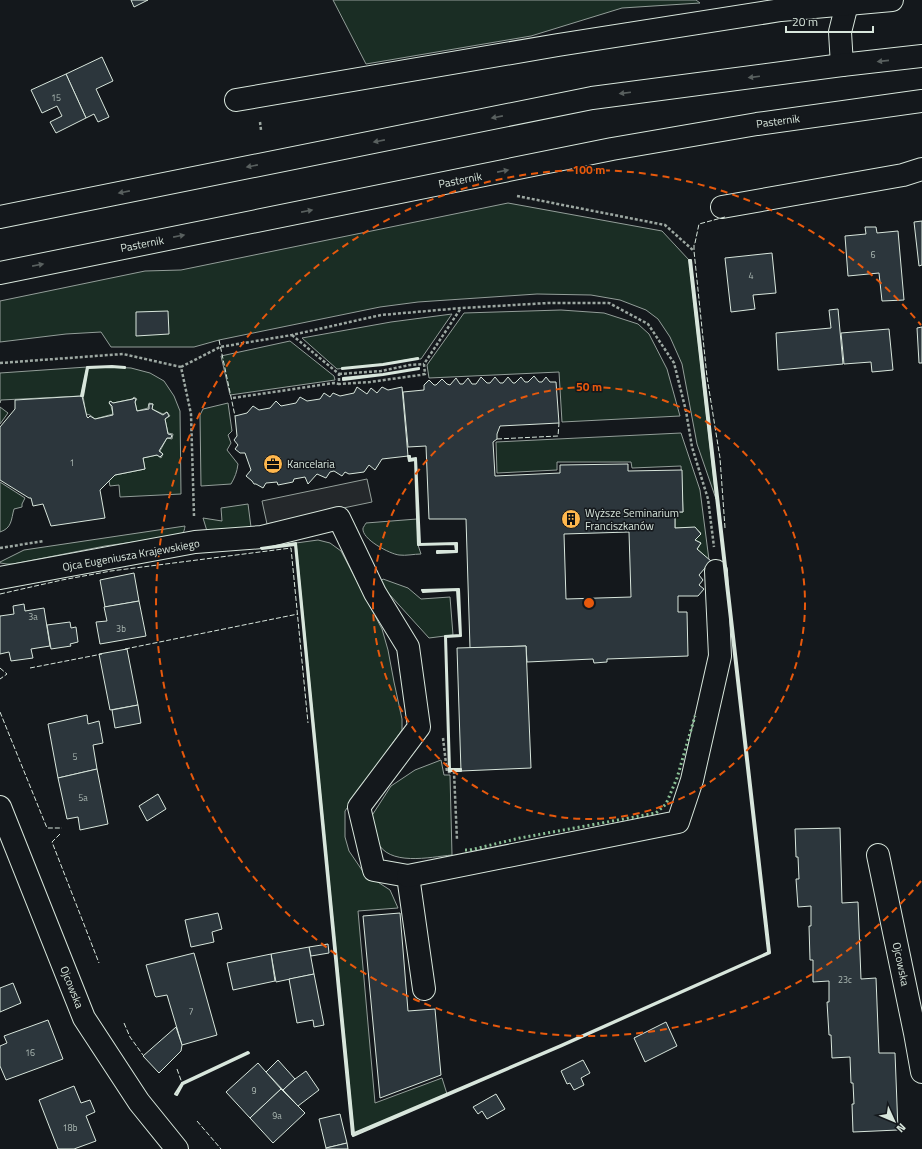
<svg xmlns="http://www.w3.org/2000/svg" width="922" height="1149" viewBox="0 0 922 1149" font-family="'Titillium Web',sans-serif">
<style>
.green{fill:#1a2d24;stroke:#939e99}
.parking{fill:#24282b;stroke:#939e99}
.building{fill:#2c363c;stroke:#d8e6dc;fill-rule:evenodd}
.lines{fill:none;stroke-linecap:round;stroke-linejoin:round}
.minor-casing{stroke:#d8e6dc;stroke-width:24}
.major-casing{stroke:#d8e6dc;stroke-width:24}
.path{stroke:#9da8a2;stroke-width:2.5;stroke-dasharray:3 2;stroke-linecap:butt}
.minor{stroke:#14181c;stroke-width:22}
.major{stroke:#14181c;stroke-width:22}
.hedge{stroke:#8ac095;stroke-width:3;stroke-dasharray:2 3;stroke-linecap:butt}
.fence{stroke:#d8e6dc;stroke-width:1;stroke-dasharray:5 2;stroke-linecap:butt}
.wall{stroke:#d8e6dc;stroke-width:2}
.oneway{fill:#59605f}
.ring{fill:none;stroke:#e8590c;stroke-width:2;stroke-dasharray:7 5}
.labels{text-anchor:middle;stroke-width:3;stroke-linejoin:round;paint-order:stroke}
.number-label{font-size:9px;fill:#adbab4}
.street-label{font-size:11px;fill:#d8e6dc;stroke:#14181c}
.poi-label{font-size:11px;fill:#d8e6dc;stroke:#14181c;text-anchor:start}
.centre{fill:#e8590c;stroke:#14181c;stroke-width:2}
.ring-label{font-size:12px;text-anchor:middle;font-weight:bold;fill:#e8590c;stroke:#14181c;stroke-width:3;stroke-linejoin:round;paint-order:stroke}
</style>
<rect width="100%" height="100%" fill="#14181c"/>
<g class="green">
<polygon points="333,0 696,0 700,3 622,8 531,36 366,64"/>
<polygon points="508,203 662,231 689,260 716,499 697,444 682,364 670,337 658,319 646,310 620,300 591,295 537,294 418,302 380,307 219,340 194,347 111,347 101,332 66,334 0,342 0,301 145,271 181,270"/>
<polygon points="561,310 604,313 638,324 649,334 667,369 680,416 562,422 559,372 429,378 427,365 464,313"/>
<polygon points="452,314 421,359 418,359 417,358 383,364 337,369 302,338 391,322"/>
<polygon points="290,341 334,376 335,380 230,395 221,356"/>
<polygon points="87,367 81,396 1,400 0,403 0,373"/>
<polygon points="111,367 131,368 150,373 164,381 174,396 180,411 181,494 120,497 119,485 110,486 109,481 115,475 145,469 143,458 157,455 161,458 163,454 160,451 167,438 172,439 173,434 168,433 165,419 170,416 167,412 163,414 152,409 153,404 149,403 148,408 137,411 135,402 137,399 134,397 132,399 113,403 111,401 109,403 111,406 113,414 95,419 90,415 86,414 83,396 88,368"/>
<path d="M228 403 232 431 228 435 231 443 227 450 238 464C237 472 235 477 231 484L201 486 200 415 203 409Z"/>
<polygon points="0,407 8,413 0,424"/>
<polygon points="681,433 700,490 709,560 697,549 701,543 695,540 701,533 695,528 675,528 675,512 683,512 681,466 632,468 631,462 557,462 557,470 497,473 496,442"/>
<path d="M0 482 25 498 22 504V507L14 509C11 520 12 528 0 532Z"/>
<polygon points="248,504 251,527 207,531 203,518 222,521 221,508"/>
<path d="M417 519 418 545 421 554C414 554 406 556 399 555 390 554 361 539 363 528 363 528 366 523 366 523Z"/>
<path d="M185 526C184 533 183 534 176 536L105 546 13 564H7L0 563V562L24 550Z"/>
<polygon points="318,540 330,543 341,551 382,629 388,650 394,682 402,719 402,730 345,811 345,837 349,851 364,873 390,890 398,908 358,911 375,1103 442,1078 447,1094 354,1134 296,543"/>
<polygon points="383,579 408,588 421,599 450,597 453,635 429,638 379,583"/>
<path d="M441 760 444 775H450L452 855C430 857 388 867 377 841 374 834 373 824 371 817L391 786 415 770Z"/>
</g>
<polygon class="parking" points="367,479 372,502 267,524 262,501"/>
<g class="building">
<polygon points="131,0 148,0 134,7"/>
<polygon points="102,57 113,81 96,89 109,117 98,122 94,114 86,118 66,74"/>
<polygon points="66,74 86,118 56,133 50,122 62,116 57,106 42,113 31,90"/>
<polygon points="922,221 922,265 919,266 914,222"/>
<polygon points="865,227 876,227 877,233 898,231 904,300 882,301 879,273 848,276 845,236 866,234"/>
<polygon points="772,253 776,293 753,295 755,309 731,312 725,258"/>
<polygon points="838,309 843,364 778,370 776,333 831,328 829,310"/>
<polygon points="168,311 169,334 136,336 136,312"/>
<polygon points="922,327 922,363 919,363 917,328"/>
<polygon points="889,329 893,370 872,372 871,362 844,364 841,333"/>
<path d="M534 376 539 382H542L546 377 550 382H556L559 423 500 426 497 434V439L493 442 495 476 560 473V465L628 464V471L682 470 683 512H675V528L695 527 701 534 695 540 701 543 697 549 711 561 699 575 703 580 699 585 704 589 698 596H678V612H687L688 656 607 659V662L594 663 593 659 527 662 526 646 470 648 466 519H429L426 446 408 447 403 392 424 390V385L429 380 434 385H436L442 379 447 384 450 385 456 378 460 384H463L468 378 472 384H476L481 377 487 383H490L495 377 500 383H503L508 377 513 383H515L521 377 525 382H528ZM629 532 631 597 566 599 564 534Z"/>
<polygon points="357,387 367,394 371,388 377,393 382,387 388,390 402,387 408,456 382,459 375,470 369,465 364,472 349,474 345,472 342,476 334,471 330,472 326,478 317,474 308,484 305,477 294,479 293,482 278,485 277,482 266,483 263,488 256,484 254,484 252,481 246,476 251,470 245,453 240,453 235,449 238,445 234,440 237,436 235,416 247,413 253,406 259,410 270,408 276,401 281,406 296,403 300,397 307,401 320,399 324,393 330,397 333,393 340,396 354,393"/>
<polygon points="82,396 87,417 88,418 90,416 95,419 113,415 112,406 109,403 110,401 113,403 133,399 134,398 136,399 135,402 137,411 149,409 149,404 153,404 152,409 163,415 167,412 169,416 165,419 168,434 172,435 171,438 167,438 159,451 163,454 160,457 157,455 143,458 145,469 115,475 100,490 105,518 51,526 43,504 33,506 31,498 29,498 0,480 0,427 15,409 15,400"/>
<polygon points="134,573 139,601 105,607 100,580"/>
<polygon points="139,601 146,636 100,644 96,622 107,621 104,607"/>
<polygon points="24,604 25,611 44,608 50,646 31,649 33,658 11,661 9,652 0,654 0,616 14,614 13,606"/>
<polygon points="70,622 71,628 76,627 78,642 70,644 71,646 51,649 47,625"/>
<polygon points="526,646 531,768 461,771 457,648"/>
<polygon points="127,649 138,705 110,710 99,654"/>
<polygon points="138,705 141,723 115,728 112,710"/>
<polygon points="87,715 88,724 99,721 103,743 93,745 97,769 58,778 48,724"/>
<polygon points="97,769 108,824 80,830 78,817 67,819 58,778"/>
<polygon points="158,794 166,809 147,821 139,806"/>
<polygon points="840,828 842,903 858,902 861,979 876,978 879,1053 895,1053 898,1130 853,1132 852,1104 854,1104 853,1083 851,1083 850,1057 832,1058 831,1035 829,1035 827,1002 829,1002 829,981 813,982 813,960 810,960 809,926 811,926 811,906 798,907 796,879 799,879 798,857 796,857 795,829"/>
<polygon points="218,913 222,929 212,932 214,942 191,947 185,920"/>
<polygon points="400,913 408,1011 435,1009 441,1075 380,1098 363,916"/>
<polygon points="328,944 329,953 311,956 309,947"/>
<polygon points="309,947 314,974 276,982 271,954"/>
<polygon points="194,953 217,1035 182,1045 167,995 156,997 155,996 146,965"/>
<polygon points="271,954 275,981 233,990 227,963"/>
<polygon points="314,974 324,1025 314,1027 313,1020 297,1023 289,979"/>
<polygon points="13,983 21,1003 0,1012 0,988"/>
<polygon points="48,1020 63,1059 6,1080 0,1066 0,1046 7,1043 4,1036"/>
<polygon points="666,1022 677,1046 645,1062 634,1038"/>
<polygon points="176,1027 182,1045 181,1051 159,1073 143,1056"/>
<polygon points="278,1060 295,1079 283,1090 266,1072"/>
<polygon points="583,1060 590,1073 581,1078 584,1085 574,1090 570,1083 567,1084 561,1071"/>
<polygon points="258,1063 281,1089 250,1118 226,1092"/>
<polygon points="306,1071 319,1090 298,1106 283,1090 295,1079"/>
<polygon points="74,1086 81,1103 90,1100 95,1112 86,1116 96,1141 74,1149 58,1149 39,1100"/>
<polygon points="281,1089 305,1113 273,1143 250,1118"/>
<polygon points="496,1094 505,1109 487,1119 482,1111 478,1114 473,1107"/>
<polygon points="340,1114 347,1143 326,1148 319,1119"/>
<polygon points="347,1143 348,1149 326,1149 326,1148"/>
</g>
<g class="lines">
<g class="minor-casing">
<g id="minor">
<polyline points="842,65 840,32 847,4"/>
<polyline points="236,100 558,45 781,10 892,0"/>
<polyline points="722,207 903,175 922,169"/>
<polyline points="0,578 195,542 262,537 339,518 375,593 408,647 419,727 359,807 374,870 408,876 424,989"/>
<polyline points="0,807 84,1018 139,1102 177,1149"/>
<polyline points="878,855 915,1033 922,1072"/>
<polyline points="408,876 678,822 692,780 720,656 716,571"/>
</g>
</g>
<g class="major-casing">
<g id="major">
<polyline points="0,217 592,98 842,65 922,56"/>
<polyline points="0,273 612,149 757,124 922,101"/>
</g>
</g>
<g class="path">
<polyline points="260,122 261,130"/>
<polyline points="517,196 665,225 694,251"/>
<polyline points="292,335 339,374 339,384 370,382 420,375 425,374 424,364 461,308"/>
<polyline points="0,363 123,354 181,367 191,414 194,516"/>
<polyline points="181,367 220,347 292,335 381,315 462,308 548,303 609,303 648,324 674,363 686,411 692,447 708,499 714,547"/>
<polyline points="339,374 381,371 410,365 424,364"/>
<polyline points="233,398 334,383 339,384"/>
<polyline points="0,548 44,541"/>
<polyline points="443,738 447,772 454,772 457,840"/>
</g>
<use href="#minor" class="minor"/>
<use href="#major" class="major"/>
<polyline class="hedge" points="465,850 470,850 520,838 656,813 666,804 677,778 695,716"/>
<g class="fence">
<polyline points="219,340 235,416"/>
<polyline points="497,439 558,436 559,423"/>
<polyline points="725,528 720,458 707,377 694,251 694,244 695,243 699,224 725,217"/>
<polyline points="0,594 62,580 111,571 291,548 308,723"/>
<polyline points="125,649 298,614"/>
<polyline points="0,668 7,674 0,679"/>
<polyline points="30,668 102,654"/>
<polyline points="0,712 47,828 62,828"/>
<polyline points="60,834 52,842 99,963"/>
<polyline points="124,1023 130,1037 143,1055"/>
<polyline points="177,1069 182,1083"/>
<polyline points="197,1121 221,1149"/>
</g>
<g class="wall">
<polygon points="689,260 691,260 770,952 768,952"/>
<polygon points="418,358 418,359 383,365 342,369 342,368 383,364"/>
<polygon points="112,366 125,367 125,368 111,367 88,368 83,396 81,396 87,367"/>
<polygon points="419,368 419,369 383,375 343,380 343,378 383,374"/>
<polygon points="408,456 410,456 410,459 416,458 420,544 457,543 457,552 437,553 437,551 456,551 455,544 418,545 415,460 409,461"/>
<polygon points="296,543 354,1134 352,1134 295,545 262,549 261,548"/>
<polygon points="459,589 461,636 446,637 450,769 461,769 461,771 449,771 445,636 460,635 457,590 423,592 422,590"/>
<polygon points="769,952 770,953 562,1046 353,1136 352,1134 561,1045"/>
<polygon points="248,1052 249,1053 183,1084 177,1095 175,1094 182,1083"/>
</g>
</g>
<defs><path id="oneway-solid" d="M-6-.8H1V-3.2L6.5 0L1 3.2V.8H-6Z"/></defs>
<g class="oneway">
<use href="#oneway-solid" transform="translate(883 61) rotate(174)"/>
<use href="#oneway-solid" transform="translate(754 77) rotate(173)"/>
<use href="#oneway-solid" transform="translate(625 93) rotate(173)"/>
<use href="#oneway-solid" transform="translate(497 117) rotate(169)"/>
<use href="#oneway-solid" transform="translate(379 141) rotate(169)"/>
<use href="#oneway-solid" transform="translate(252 166) rotate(169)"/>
<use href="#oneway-solid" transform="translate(503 171) rotate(-11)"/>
<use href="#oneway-solid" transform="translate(124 192) rotate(169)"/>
<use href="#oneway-solid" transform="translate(307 211) rotate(-11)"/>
<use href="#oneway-solid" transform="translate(179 236) rotate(-11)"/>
<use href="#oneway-solid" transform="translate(38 265) rotate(-11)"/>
</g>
<g class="ring">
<circle cx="589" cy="603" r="216"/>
<path d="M921 881A433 433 0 1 1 921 325"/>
</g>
<defs>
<g id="office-disc" transform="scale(1)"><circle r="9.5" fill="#ffb74d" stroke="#14181c"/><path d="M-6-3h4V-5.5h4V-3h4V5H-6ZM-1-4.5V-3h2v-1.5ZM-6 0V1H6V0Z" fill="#111"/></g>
<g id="building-disc" transform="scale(1)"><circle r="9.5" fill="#ffb74d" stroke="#14181c"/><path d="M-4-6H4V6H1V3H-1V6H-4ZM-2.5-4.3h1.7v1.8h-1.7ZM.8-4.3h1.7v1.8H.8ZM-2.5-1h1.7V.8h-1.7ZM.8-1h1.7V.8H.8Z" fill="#111"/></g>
</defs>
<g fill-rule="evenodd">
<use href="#office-disc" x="273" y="464"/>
<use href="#building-disc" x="571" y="519"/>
</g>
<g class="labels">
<g class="number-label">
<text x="56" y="101">15</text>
<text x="873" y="258">6</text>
<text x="751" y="279">4</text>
<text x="72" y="466">1</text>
<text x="33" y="620">3a</text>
<text x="121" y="632">3b</text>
<text x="75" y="760">5</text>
<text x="83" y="801">5a</text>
<text x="845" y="983">23c</text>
<text x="191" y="1015">7</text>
<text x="30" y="1056">16</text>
<text x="254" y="1094">9</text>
<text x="277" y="1119">9a</text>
<text x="70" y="1131">18b</text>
</g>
<g class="street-label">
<text transform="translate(778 121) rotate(-8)" y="4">Pasternik</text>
<text transform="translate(460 180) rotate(-11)" y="4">Pasternik</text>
<text transform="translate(142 244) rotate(-11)" y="4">Pasternik</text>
<text transform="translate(131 555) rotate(-10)" y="4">Ojca Eugeniusza Krajewskiego</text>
<text transform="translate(901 964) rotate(78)" y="4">Ojcowska</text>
<text transform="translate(72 987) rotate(68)" y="4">Ojcowska</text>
</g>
<g class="poi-label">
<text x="287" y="468">Kancelaria</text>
<text x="585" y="517">Wyższe Seminarium<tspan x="585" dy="13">Franciszkanów</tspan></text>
</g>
</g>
<circle cx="589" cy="603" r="6" class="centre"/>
<g class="ring-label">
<text x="589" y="174">100 m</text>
<text x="589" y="391">50 m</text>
</g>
<g transform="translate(894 1121) rotate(134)" stroke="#14181c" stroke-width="3" paint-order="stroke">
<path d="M0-3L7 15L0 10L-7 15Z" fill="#d8e6dc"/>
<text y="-6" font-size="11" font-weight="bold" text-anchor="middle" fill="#d8e6dc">N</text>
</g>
<path d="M786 26v6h87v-6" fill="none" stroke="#d8e6dc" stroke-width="2"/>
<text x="792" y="26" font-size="12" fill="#d8e6dc" stroke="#14181c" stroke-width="3" paint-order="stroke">20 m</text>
</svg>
